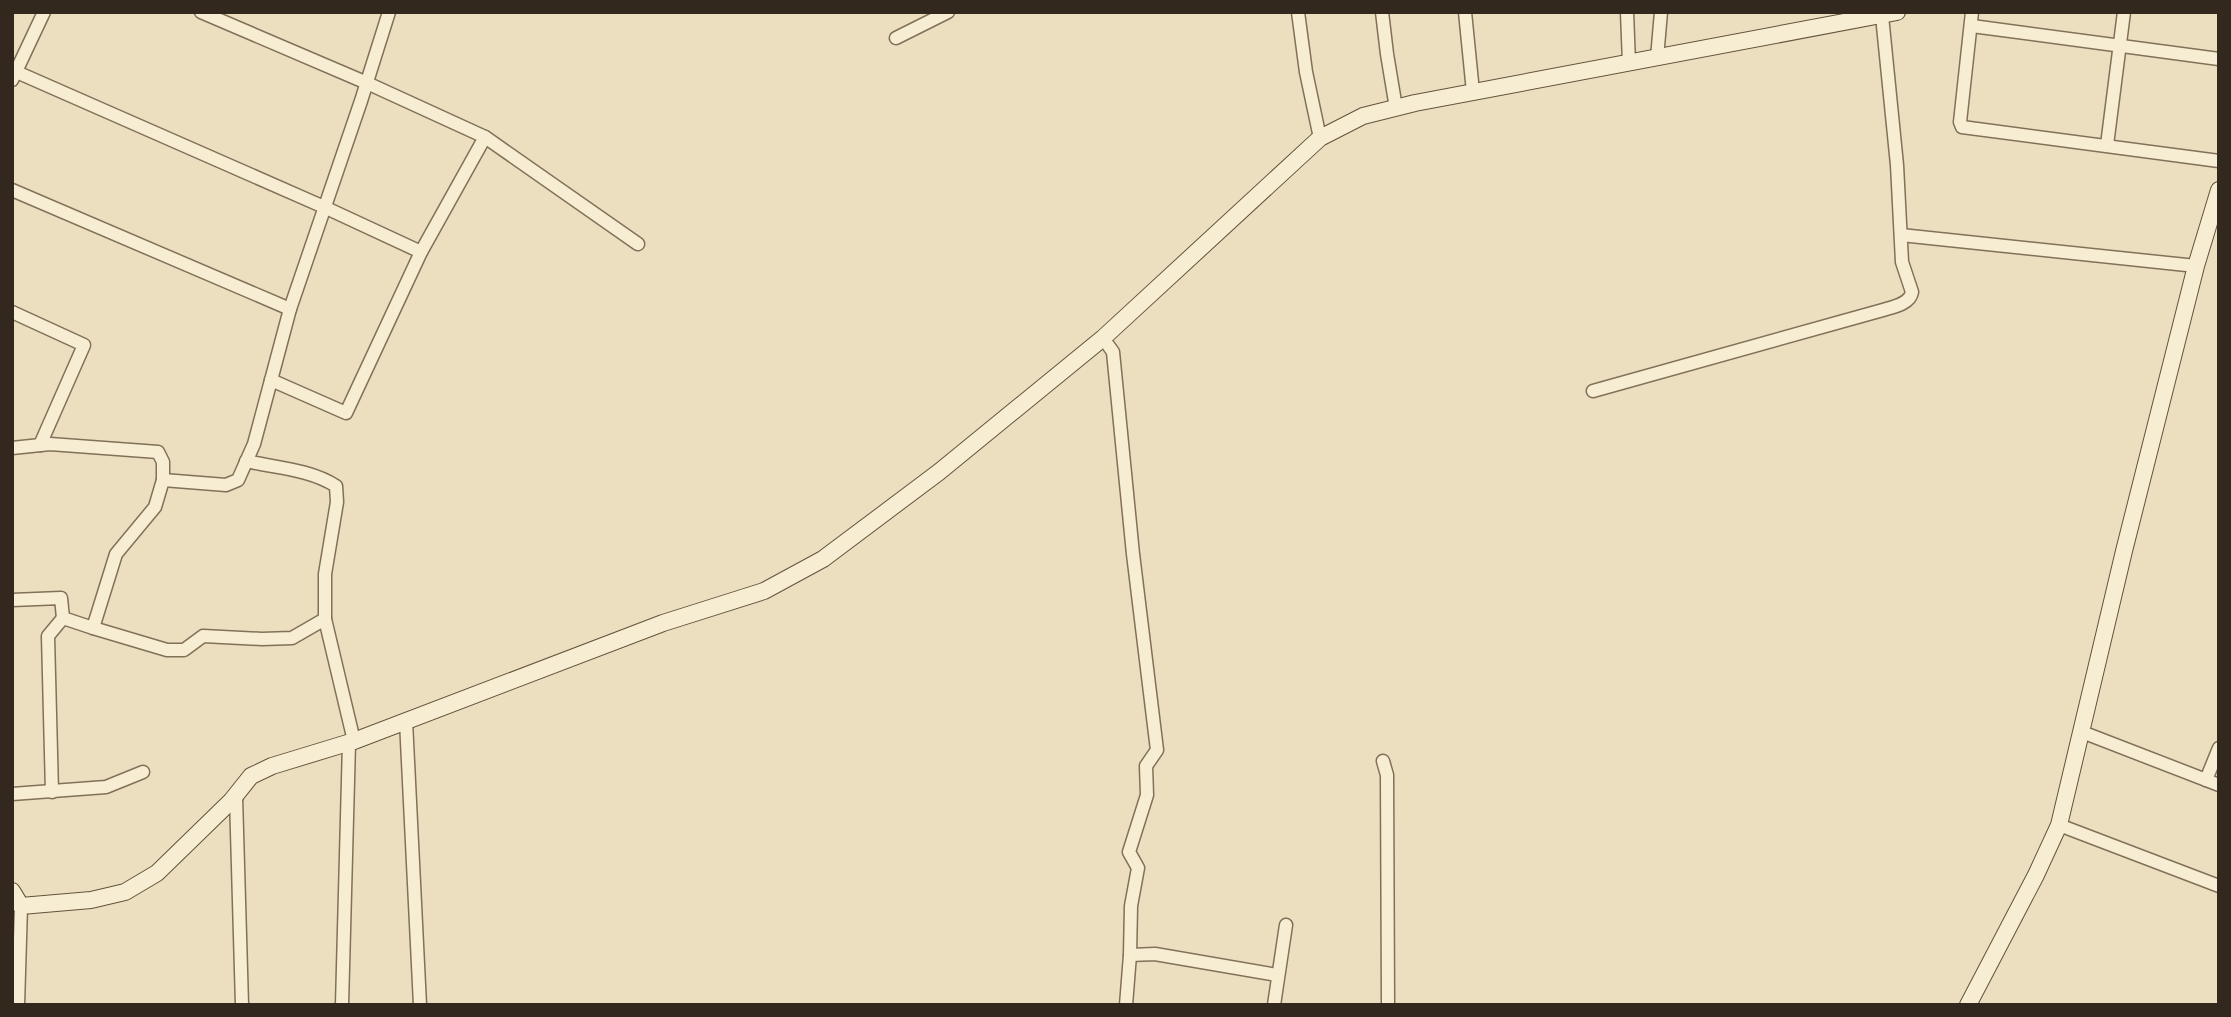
<svg xmlns="http://www.w3.org/2000/svg" width="2231" height="1017" viewBox="0 0 2231 1017" font-family="'Times New Roman',serif">
<style>
.lines{fill:none;stroke-linecap:round;stroke-linejoin:round}
.street-casing{stroke:#827059;stroke-width:15}
.secondary-casing{stroke:#64523c;stroke-width:18}
.street{stroke:#f6edd2;stroke-width:12}
.secondary{stroke:#f6edd2;stroke-width:16}
</style>
<rect width="100%" height="100%" fill="#ebdfc0"/>
<g class="lines">
<g class="street-casing">
<g id="street">
<polyline points="201,12 367,83 485,137 638,244"/>
<polyline points="1298,12 1306,72 1320,138"/>
<polyline points="1382,12 1387,54 1396,108"/>
<polyline points="1465,12 1473,92"/>
<polyline points="1627,12 1629,63"/>
<polyline points="1972,12 1960,122 1962,127 2219,161"/>
<polyline points="1972,26 2219,59"/>
<polyline points="896,38 948,12"/>
<polyline points="1657,58 1661,12"/>
<polyline points="12,70 324,207 421,252"/>
<polyline points="12,80 44,12"/>
<polyline points="2107,145 2124,12"/>
<polyline points="12,190 290,309"/>
<polyline points="1901,235 2196,266"/>
<polyline points="12,312 84,345 40,445"/>
<polyline points="1103,338 1113,352 1133,554 1157,750 1146,766 1147,795 1129,852 1138,868 1131,906 1130,955 1126,1005"/>
<polyline points="271,380 346,413 421,252 485,137"/>
<path d="M1593 391 1883 310C1893 307 1910 304 1912 292L1902 262 1897 165 1882 16"/>
<polyline points="12,448 50,444 158,452 163,462 163,480 155,507 116,554 93,628 63,618 48,636 52,792"/>
<path d="M246 461C276 468 309 469 336 486L337 502 325 574V619L354 741"/>
<polyline points="163,480 226,485 238,480 254,444 290,309 361,101 389,12"/>
<polyline points="12,600 61,598 63,618"/>
<polyline points="93,628 167,650 184,650 203,636 262,639 292,638 325,619"/>
<polyline points="406,721 420,1005"/>
<polyline points="2082,732 2219,785"/>
<polyline points="1383,761 1387,775 1388,1005"/>
<polyline points="2206,780 2219,748"/>
<polyline points="239,793 236,797 242,1005"/>
<polyline points="12,794 106,787 143,772"/>
<polyline points="2059,825 2219,886"/>
<polyline points="1130,955 1155,954 1277,975"/>
<polyline points="18,1005 21,906"/>
<polyline points="342,1005 349,743"/>
<polyline points="1274,1005 1286,925"/>
</g>
</g>
<g class="secondary-casing">
<g id="secondary">
<polyline points="12,891 21,906 91,900 125,892 157,873 231,801 251,776 272,766 354,741 663,623 764,591 823,559 939,472 1103,338 1320,138 1363,116 1415,103 1897,12"/>
<polyline points="1968,1005 2036,875 2059,825 2124,551 2196,266 2219,190"/>
</g>
</g>
<use href="#street" class="street"/>
<use href="#secondary" class="secondary"/>
</g>
<rect width="2231" height="1017" fill="none" stroke="#33281d" stroke-width="28"/>
</svg>
